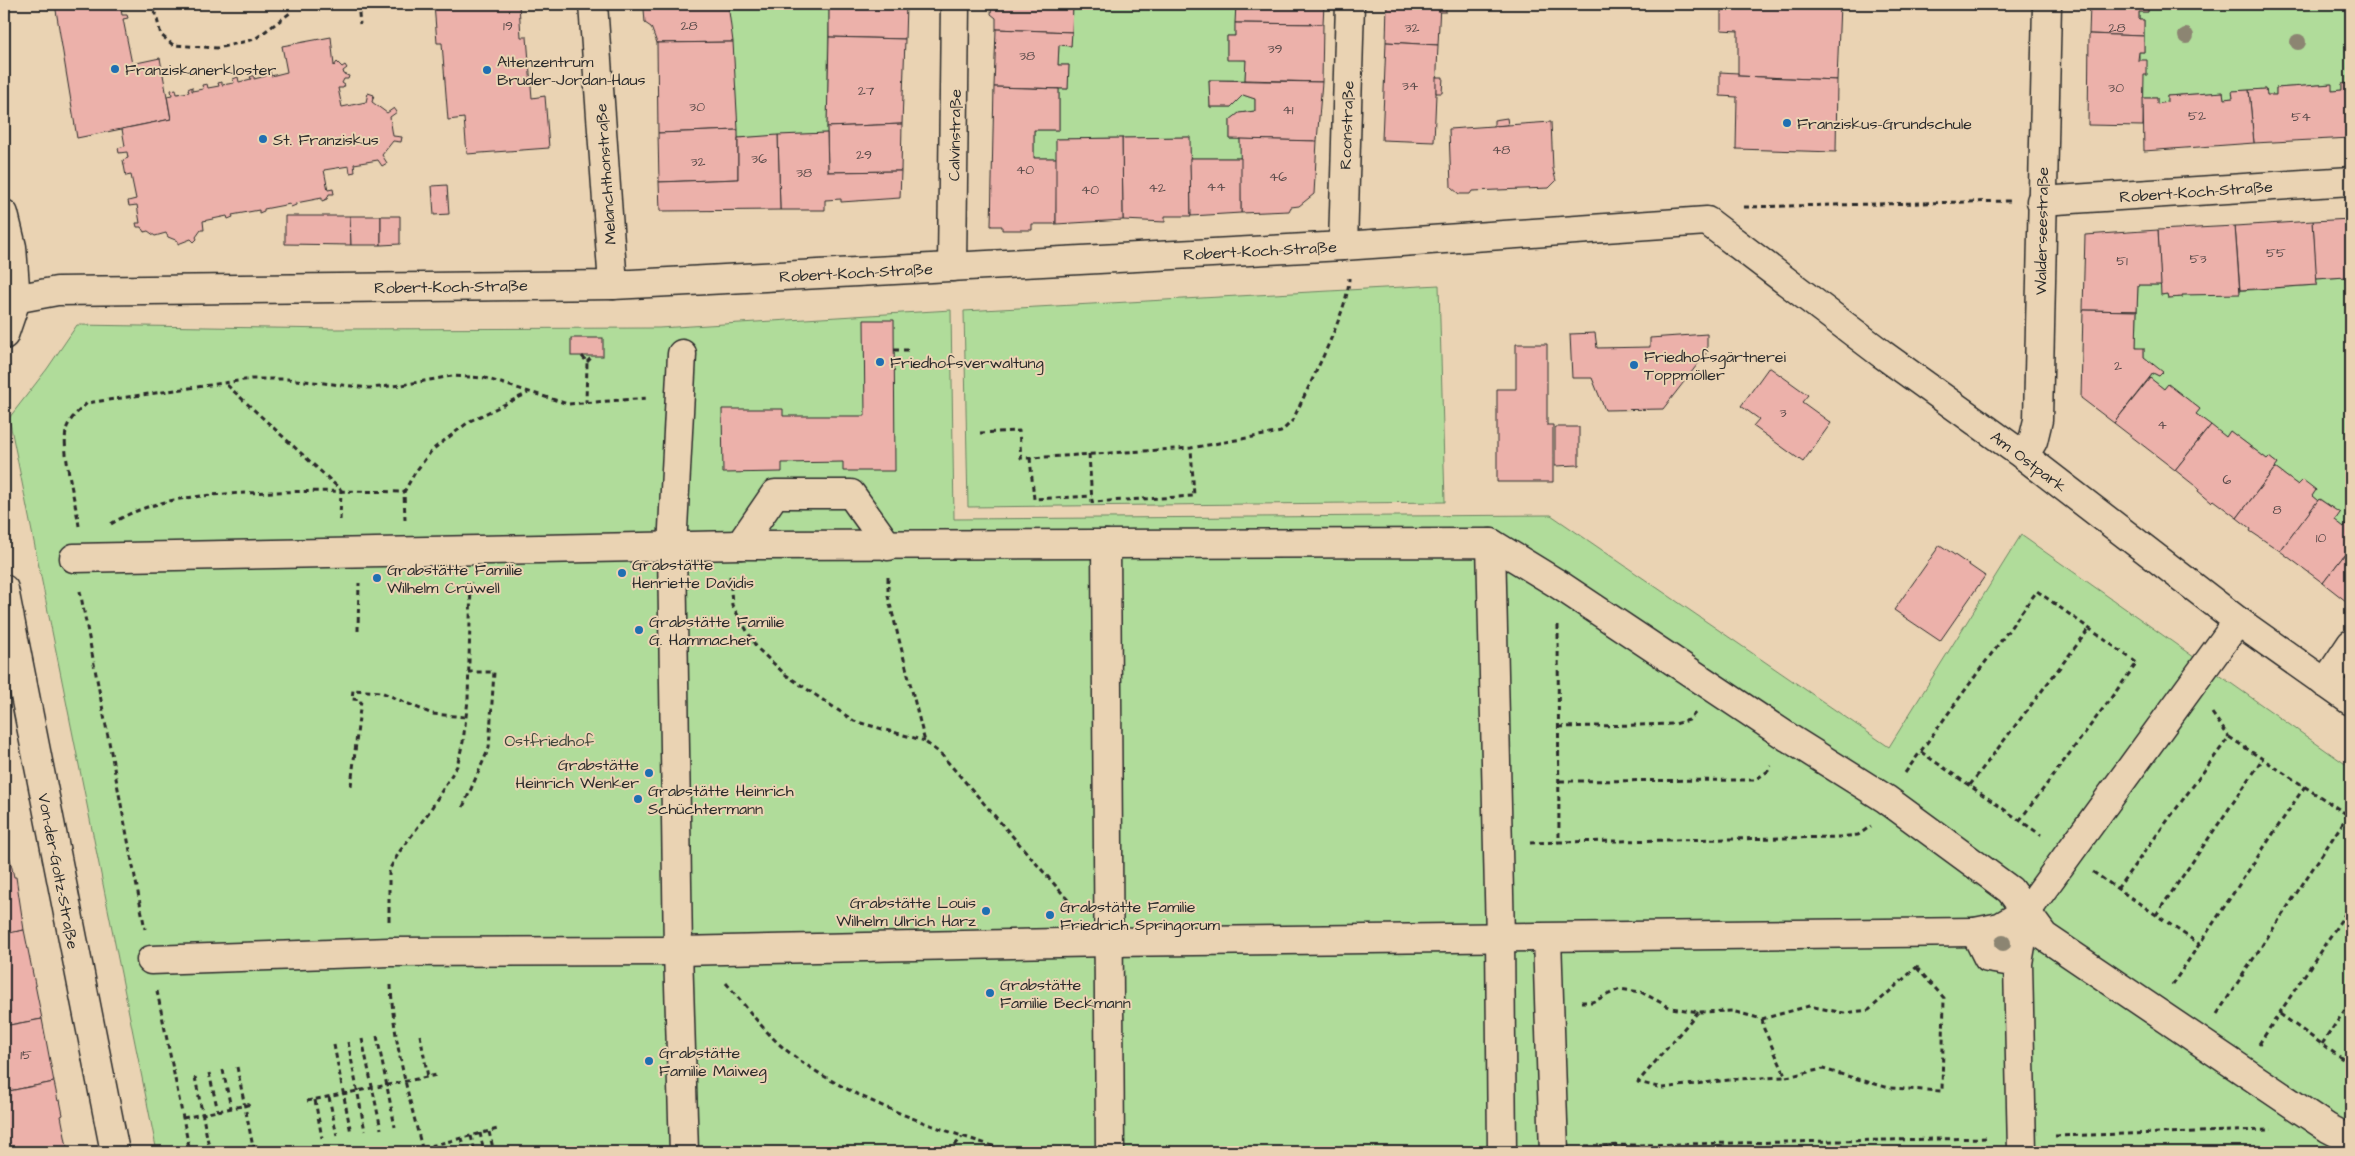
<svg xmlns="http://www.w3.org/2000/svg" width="2355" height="1156" viewBox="0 0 2355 1156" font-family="'Architects Daughter',sans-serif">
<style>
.green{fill:#b0dc9a;stroke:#6e8462}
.building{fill:#ecb1aa;stroke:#2b2b2b}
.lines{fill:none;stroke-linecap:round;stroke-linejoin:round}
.minor-casing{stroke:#2b2b2b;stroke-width:31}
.path{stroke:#2b2b2b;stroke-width:3;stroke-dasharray:5 4;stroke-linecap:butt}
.minor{stroke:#ead3b3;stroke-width:28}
.tree{fill:#8c8572}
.poi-dot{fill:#1f6fb2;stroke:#ead3b3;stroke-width:2}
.labels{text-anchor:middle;stroke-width:4;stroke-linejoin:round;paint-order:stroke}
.number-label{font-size:14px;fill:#5b4c4b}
.poi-label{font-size:16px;fill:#2b2b2b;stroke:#ead3b3;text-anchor:start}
.street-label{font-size:16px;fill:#2b2b2b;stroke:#ead3b3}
.park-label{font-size:16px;fill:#3f463c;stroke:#ead3b3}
</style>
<rect width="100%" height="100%" fill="#ead3b3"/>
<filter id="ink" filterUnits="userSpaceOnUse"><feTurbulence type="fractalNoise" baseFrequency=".02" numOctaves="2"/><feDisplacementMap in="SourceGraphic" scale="10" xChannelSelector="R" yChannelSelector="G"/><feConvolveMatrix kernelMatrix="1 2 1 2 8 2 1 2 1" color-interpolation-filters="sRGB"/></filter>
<g filter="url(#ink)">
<g class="green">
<polygon points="728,4 829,4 827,133 738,138"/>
<polygon points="1073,4 1236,4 1235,36 1227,36 1227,59 1246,60 1245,80 1209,80 1210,107 1231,107 1243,95 1255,99 1255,111 1239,113 1230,120 1230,139 1240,139 1241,158 1190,158 1189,137 1056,139 1057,158 1034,158 1034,130 1059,130 1059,89 1068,89 1069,65 1058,65 1059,45 1071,46"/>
<polygon points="2148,4 2351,4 2351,83 2342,84 2342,90 2332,91 2331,84 2276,88 2276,95 2267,95 2266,89 2233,91 2233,98 2224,99 2223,92 2167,96 2167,102 2157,104 2157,98 2143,98 2139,52 2144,52 2144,20 2139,20 2139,12 2148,12"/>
<polygon points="2346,277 2346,284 2351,284 2351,520 2344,527 2335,520 2339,513 2320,499 2318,501 2312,496 2316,490 2298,485 2275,468 2278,464 2269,457 2267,459 2230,431 2226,437 2196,414 2200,409 2168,384 2164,389 2150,378 2153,373 2159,376 2162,372 2144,357 2144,349 2136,348 2138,285 2161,285 2162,295 2167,294 2168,298 2181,297 2182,295 2317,285 2316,279"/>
<polygon points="1439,285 1445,502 968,507 964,311"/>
<polygon points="951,310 954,519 1551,515 1889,747 2021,535 2351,768 2351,1152 157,1152 9,418 47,369 77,325 335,329 659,328"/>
</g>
<g class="building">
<polygon points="55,4 120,4 122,15 127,15 128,18 123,19 132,64 160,58 171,119 77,138"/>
<polygon points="434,4 519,4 521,37 527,37 532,98 545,96 549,148 467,154 464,118 448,120 442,43 437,43"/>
<polygon points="649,4 728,4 733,42 657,43 651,27 645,23 644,9"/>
<polygon points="829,4 906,4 905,39 829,37"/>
<polygon points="992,4 1073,4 1072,32 996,29 996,18 991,14"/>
<polygon points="1236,4 1324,4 1323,24 1235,23"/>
<polygon points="1387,4 1440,4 1438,45 1386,42"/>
<polygon points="1440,4 1446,4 1446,12 1439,12"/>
<polygon points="1739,4 1840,4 1837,80 1738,76 1738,31 1721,30 1721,5"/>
<polygon points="2090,4 2148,4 2148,12 2139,12 2139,20 2144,20 2144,36 2089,34"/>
<polygon points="1235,23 1323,24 1322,82 1245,80 1246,60 1227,60 1227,36 1235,36"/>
<polygon points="996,29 1072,32 1071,46 1059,45 1058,65 1069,65 1068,89 994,87"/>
<polygon points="2089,34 2144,36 2144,52 2139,52 2138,60 2147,60 2147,75 2144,75 2143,126 2088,125"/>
<polygon points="331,37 334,66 337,62 342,67 345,65 347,68 343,71 344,74 349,76 348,79 344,79 342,83 345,85 343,88 338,88 342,107 366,102 368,93 374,95 372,102 387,113 394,108 397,112 390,117 393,136 402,137 401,142 393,141 382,155 387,163 382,166 378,160 354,164 355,172 350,173 349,166 324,170 328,190 333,189 334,194 329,194 327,199 322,201 322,198 296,203 296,205 291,207 290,204 264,209 264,211 259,213 259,210 232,215 233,217 228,219 227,216 203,221 204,230 201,230 196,237 197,239 194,242 191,239 178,244 178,241 168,237 166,233 155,236 148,231 144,232 141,227 137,227 136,223 140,223 137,205 129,206 128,201 136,199 131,175 126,176 123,160 128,158 127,152 119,153 118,148 125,146 122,129 171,119 167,96 172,95 171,90 176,89 177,94 189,92 188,89 192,87 192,91 203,89 202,85 207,84 208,88 219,86 218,83 222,82 222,85 234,83 233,79 238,77 239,82 251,79 250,76 254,76 254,79 266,76 265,72 270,71 271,76 287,72 282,46"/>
<polygon points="829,37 905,39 902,124 827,127"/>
<polygon points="733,42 738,130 658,133 657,43"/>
<polygon points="1386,42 1438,45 1434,142 1382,140"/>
<polygon points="1720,72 1738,73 1738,76 1837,80 1836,152 1736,149 1737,97 1720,96"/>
<polygon points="1436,77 1443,77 1442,93 1436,93"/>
<polygon points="1209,80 1322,82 1317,141 1230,139 1230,120 1239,113 1255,111 1255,99 1243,95 1231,107 1210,107"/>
<polygon points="2351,83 2351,138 2254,143 2249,90 2266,89 2267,95 2276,95 2276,88 2332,84 2332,91 2342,90 2342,84"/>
<polygon points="994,87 1059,89 1059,130 1034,130 1034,158 1057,158 1056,224 1032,224 1032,230 1002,230 1002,226 991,226"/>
<polygon points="2249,90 2254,143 2144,151 2143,98 2157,98 2157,104 2167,102 2167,96 2223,92 2224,99 2233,98 2232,91"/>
<polygon points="1507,118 1508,125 1494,126 1494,120"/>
<polygon points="1551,122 1553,169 1556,181 1549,188 1472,191 1470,194 1459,194 1451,187 1449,129"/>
<polygon points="902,124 901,171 828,172 827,127"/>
<polygon points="738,130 738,179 659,182 658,133"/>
<polygon points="827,133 828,172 901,171 900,198 841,202 841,199 825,200 825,210 780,210 778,135"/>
<polygon points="778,135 780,210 660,211 659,182 738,179 738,138"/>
<polygon points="1190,137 1191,216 1165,216 1165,222 1123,220 1122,138"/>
<polygon points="1122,138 1123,220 1056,224 1056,139"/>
<polygon points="1240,139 1317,141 1314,194 1299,206 1291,207 1289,211 1241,213"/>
<polygon points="1190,158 1241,158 1241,213 1191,216"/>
<polygon points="447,185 449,214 434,215 432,186"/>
<polygon points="285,216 350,216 351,245 285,244"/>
<polygon points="350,216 381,216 381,245 351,245"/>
<polygon points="381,216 400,216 400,244 381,245"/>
<polygon points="2351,219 2351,284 2346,284 2346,277 2316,279 2313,221"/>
<polygon points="2313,221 2317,285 2240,290 2235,226"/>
<polygon points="2235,226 2240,294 2182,295 2182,297 2168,298 2167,294 2161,295 2158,230"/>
<polygon points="2158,230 2161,285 2138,285 2137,311 2083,310 2085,235"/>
<polygon points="2083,310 2137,311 2136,348 2144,348 2144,357 2163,372 2159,376 2153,373 2114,423 2081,398"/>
<polygon points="864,320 894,320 895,471 843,471 843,462 782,463 782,472 723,473 722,409 783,409 783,416 865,416"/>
<polygon points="1595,333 1597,348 1650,347 1650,338 1707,334 1707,352 1663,409 1605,410 1592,378 1572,378 1570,334"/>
<rect x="571" y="338" width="32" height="18"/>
<polygon points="1516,344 1547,344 1547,425 1553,425 1553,482 1497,482 1497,389 1516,389"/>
<polygon points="1769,367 1808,395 1802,402 1831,423 1803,462 1753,426 1759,419 1741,406"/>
<polygon points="2150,378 2164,389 2168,384 2200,409 2196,414 2211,425 2175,470 2114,423"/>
<polygon points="2211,425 2226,437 2230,431 2267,459 2269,457 2278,464 2237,518 2213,500 2211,502 2198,491 2199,489 2175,470"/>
<polygon points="1555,427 1579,427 1579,465 1555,466"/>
<polygon points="2275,468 2298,485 2303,480 2316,490 2312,496 2318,501 2280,551 2250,531 2251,529 2237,518"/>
<polygon points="2319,499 2340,513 2335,520 2344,527 2351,520 2351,546 2323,583 2280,551"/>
<polygon points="1940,545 1985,576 1940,641 1894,610"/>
<polygon points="2351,546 2351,605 2323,583"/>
<polygon points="4,827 8,850 4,851"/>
<polygon points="8,850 14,877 16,877 24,930 4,934 4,851"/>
<polygon points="24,930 42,1019 4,1026 4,934"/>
<polygon points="42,1019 54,1082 4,1092 4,1026"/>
<polygon points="54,1082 58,1101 60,1100 63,1115 61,1116 68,1152 4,1152 4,1092"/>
</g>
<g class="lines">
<g class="minor-casing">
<g id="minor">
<polyline points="593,4 613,285"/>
<polyline points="2041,201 2351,181"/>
<polyline points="4,214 12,247 16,300 4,335"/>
<polyline points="1343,246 1350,4"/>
<polyline points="952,267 955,4"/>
<polyline points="4,301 57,291 613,285 1343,246 1707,221 1882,354 2024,456 2238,621 2351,701"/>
<polyline points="682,354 672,548 678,951 684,1152"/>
<polyline points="2024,456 2033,441 2038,420 2047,4"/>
<polyline points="1491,543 1500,938 1502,1152"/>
<polyline points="1106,544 1110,1152"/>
<polyline points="740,545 775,494 851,494 888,546"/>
<polyline points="74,558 740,545 1491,543 1558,584 1789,738 1886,799 2010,890 2044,936 2328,1128 2351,1140"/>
<polyline points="4,589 115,1152"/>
<polyline points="2325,683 2351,644"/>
<polyline points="2027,911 2238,621"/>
<polyline points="1547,938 1554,1152"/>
<polyline points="151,960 390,952 678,951 1109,942 1975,932"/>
<polyline points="2018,963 1988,958 1975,932 2000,927 2027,911 2018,963 2022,1152"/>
</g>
</g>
<g class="path">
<polyline points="148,4 156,15 161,35 173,45 218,48 255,39 290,13"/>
<polyline points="358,4 360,24"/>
<polyline points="1744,207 2010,201"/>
<polyline points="894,350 908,350"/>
<polyline points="582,356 587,362 586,403"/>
<polyline points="587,362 593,356"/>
<polyline points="227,385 341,490 340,521"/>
<path d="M980 433 1019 431 1021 458H1030L1191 448 1281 432 1293 420C1308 386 1349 311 1349 278"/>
<polyline points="1089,454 1092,502 1194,496 1191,448"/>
<polyline points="1030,458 1034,499 1092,496"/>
<polyline points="405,520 404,492 414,474 432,450 470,421 528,393"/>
<path d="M111 524C158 494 219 494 274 492 317 491 361 491 404 492"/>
<path d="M79 526C76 503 60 447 67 427 71 417 80 410 87 403L251 379H287L369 388 402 385 452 376 485 378 568 404 649 398"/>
<polyline points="730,576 732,605 757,648 786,675 854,721 925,741"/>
<polyline points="888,577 888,596 925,742 940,753 1075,908"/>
<polyline points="80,591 145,929"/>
<polyline points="1558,625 1559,842 1840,837 1858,835 1871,826"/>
<polyline points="358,631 359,583"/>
<polyline points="2212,713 2229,737"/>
<polyline points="1559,727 1675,724 1689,720 1695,713"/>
<polyline points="1921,752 2041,835"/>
<polyline points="1905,773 2037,591 2137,663 2020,820"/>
<polyline points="1560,781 1755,780 1768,771 1771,766"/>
<polyline points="1970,785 2089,629"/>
<polyline points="351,786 361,700 352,699 353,690 381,692 432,714 466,717"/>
<polyline points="463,807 489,748 494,672 469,672"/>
<polyline points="1530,843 1559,842"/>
<polyline points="2093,872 2199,944"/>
<polyline points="2117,889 2229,737 2351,817"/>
<polyline points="2156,915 2263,759"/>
<polyline points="389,921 389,870 400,851 429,812 457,766 463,742 468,700 471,582"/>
<path d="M726 983C744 1004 759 1025 779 1044 838 1096 939 1130 1013 1152"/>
<path d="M391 985C393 1042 409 1097 423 1152"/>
<polyline points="2172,985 2305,786"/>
<polyline points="157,991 190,1152"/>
<polyline points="1581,1002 1592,1002 1620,989 1641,992 1671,1008 1699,1012 1732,1011 1762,1019 1809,1006 1844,1013 1869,1010 1919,965"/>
<polyline points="1698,1012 1638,1082 1662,1088 1737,1079 1786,1077"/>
<polyline points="2217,1014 2348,815"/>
<polyline points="2280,1014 2351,1065"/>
<polyline points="1762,1019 1764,1029 1786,1077 1823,1069 1889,1088 1942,1091 1944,998 1917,968"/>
<polyline points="420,1035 428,1077"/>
<polyline points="377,1036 395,1127"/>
<polyline points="362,1039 381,1129"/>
<polyline points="348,1042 365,1131"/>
<polyline points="2259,1044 2351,905"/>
<polyline points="2322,1044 2351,1001"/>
<polyline points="334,1045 351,1133"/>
<polyline points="237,1067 253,1147"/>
<polyline points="223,1070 231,1108"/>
<polyline points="209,1073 218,1111"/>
<polyline points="195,1077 210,1152"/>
<polyline points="329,1097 337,1136"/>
<polyline points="315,1100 322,1138"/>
<polyline points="307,1101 437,1075"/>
<polyline points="2347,1103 2351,1096"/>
<polyline points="183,1118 252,1104"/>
<polyline points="489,1132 494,1152"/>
<polyline points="480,1133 484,1152"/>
<polyline points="471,1136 475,1152"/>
<polyline points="2055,1136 2271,1130"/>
<polyline points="462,1138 465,1152"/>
<polyline points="1585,1146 1988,1138"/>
<polyline points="422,1148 498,1129"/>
<polyline points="226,1152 261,1145"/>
<polyline points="949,1152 962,1137"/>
</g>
<use href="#minor" class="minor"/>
</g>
<g class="tree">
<circle cx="2186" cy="36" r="8"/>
<circle cx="2298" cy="42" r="8"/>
<circle cx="2003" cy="943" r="8"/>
</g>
</g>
<g class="poi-dot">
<circle cx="115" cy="69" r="5"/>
<circle cx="487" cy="70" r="5"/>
<circle cx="1787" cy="123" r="5"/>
<circle cx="263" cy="139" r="5"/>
<circle cx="880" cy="362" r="5"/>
<circle cx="1634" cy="365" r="5"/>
<circle cx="622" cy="573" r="5"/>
<circle cx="377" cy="578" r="5"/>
<circle cx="639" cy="630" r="5"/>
<circle cx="649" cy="773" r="5"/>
<circle cx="638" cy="799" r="5"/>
<circle cx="986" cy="911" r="5"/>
<circle cx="1050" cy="915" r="5"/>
<circle cx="990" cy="993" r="5"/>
<circle cx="649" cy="1061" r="5"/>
</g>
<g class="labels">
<g class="number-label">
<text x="508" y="30">19</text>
<text x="689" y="30">28</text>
<text x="1412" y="32">32</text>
<text x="2117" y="32">28</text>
<text x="1275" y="53">39</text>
<text x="1027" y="60">38</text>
<text x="1410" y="90">34</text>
<text x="2116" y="92">30</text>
<text x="866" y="95">27</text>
<text x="697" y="111">30</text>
<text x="1288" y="114">41</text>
<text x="2197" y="120">52</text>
<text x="2301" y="121">54</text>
<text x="1501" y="154">48</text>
<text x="864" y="159">29</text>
<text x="759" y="163">36</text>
<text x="698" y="166">32</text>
<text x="1025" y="174">40</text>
<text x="804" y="177">38</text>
<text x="1278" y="181">46</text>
<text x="1216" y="191">44</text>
<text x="1157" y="192">42</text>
<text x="1090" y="194">40</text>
<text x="2276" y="257">55</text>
<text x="2198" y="263">53</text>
<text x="2122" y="265">51</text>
<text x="2118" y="370">2</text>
<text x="1783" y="417">3</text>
<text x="2162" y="429">4</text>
<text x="2227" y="484">6</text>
<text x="2277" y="514">8</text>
<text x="2321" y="542">10</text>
<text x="26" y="1059">15</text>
</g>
<g class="poi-label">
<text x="497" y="67">Altenzentrum<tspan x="497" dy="18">Bruder-Jordan-Haus</tspan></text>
<text x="125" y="75">Franziskanerkloster</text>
<text x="1797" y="129">Franziskus-Grundschule</text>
<text x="273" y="145">St. Franziskus</text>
<text x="1644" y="362">Friedhofsgärtnerei<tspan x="1644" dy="18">Toppmöller</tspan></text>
<text x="890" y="368">Friedhofsverwaltung</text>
<text x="632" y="570">Grabstätte<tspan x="632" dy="18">Henriette Davidis</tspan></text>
<text x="387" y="575">Grabstätte Familie<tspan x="387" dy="18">Wilhelm Crüwell</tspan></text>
<text x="649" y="627">Grabstätte Familie<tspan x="649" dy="18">G. Hammacher</tspan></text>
<text x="639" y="770" text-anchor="end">Grabstätte<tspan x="639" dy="18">Heinrich Wenker</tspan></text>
<text x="648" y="796">Grabstätte Heinrich<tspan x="648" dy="18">Schüchtermann</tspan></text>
<text x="976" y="908" text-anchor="end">Grabstätte Louis<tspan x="976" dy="18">Wilhelm Ulrich Harz</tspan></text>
<text x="1060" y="912">Grabstätte Familie<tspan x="1060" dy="18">Friedrich Springorum</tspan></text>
<text x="1000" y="990">Grabstätte<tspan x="1000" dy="18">Familie Beckmann</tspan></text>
<text x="659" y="1058">Grabstätte<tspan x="659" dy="18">Familie Maiweg</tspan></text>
</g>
<g class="street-label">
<text transform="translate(1346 125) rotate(-88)" y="6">Roonstraße</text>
<text transform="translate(954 135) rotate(-89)" y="6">Calvinstraße</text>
<text transform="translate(605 174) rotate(-94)" y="6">Melanchthonstraße</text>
<text transform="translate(2196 191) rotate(-4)" y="6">Robert-Koch-Straße</text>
<text transform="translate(2041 231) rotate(-89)" y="6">Walderseestraße</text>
<text transform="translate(1260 250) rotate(-3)" y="6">Robert-Koch-Straße</text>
<text transform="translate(856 272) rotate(-3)" y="6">Robert-Koch-Straße</text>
<text transform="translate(451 286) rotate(-1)" y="6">Robert-Koch-Straße</text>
<text transform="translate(2029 461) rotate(37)" y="6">Am Ostpark</text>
<text transform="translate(59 871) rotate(79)" y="6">Von-der-Goltz-Straße</text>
</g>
<g class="park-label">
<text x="549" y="746">Ostfriedhof</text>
</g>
</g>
<rect width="2355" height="1156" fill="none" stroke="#ead3b3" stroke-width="20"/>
<rect x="10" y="10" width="2335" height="1136" fill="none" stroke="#2b2b2b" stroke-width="2" filter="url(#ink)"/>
</svg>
